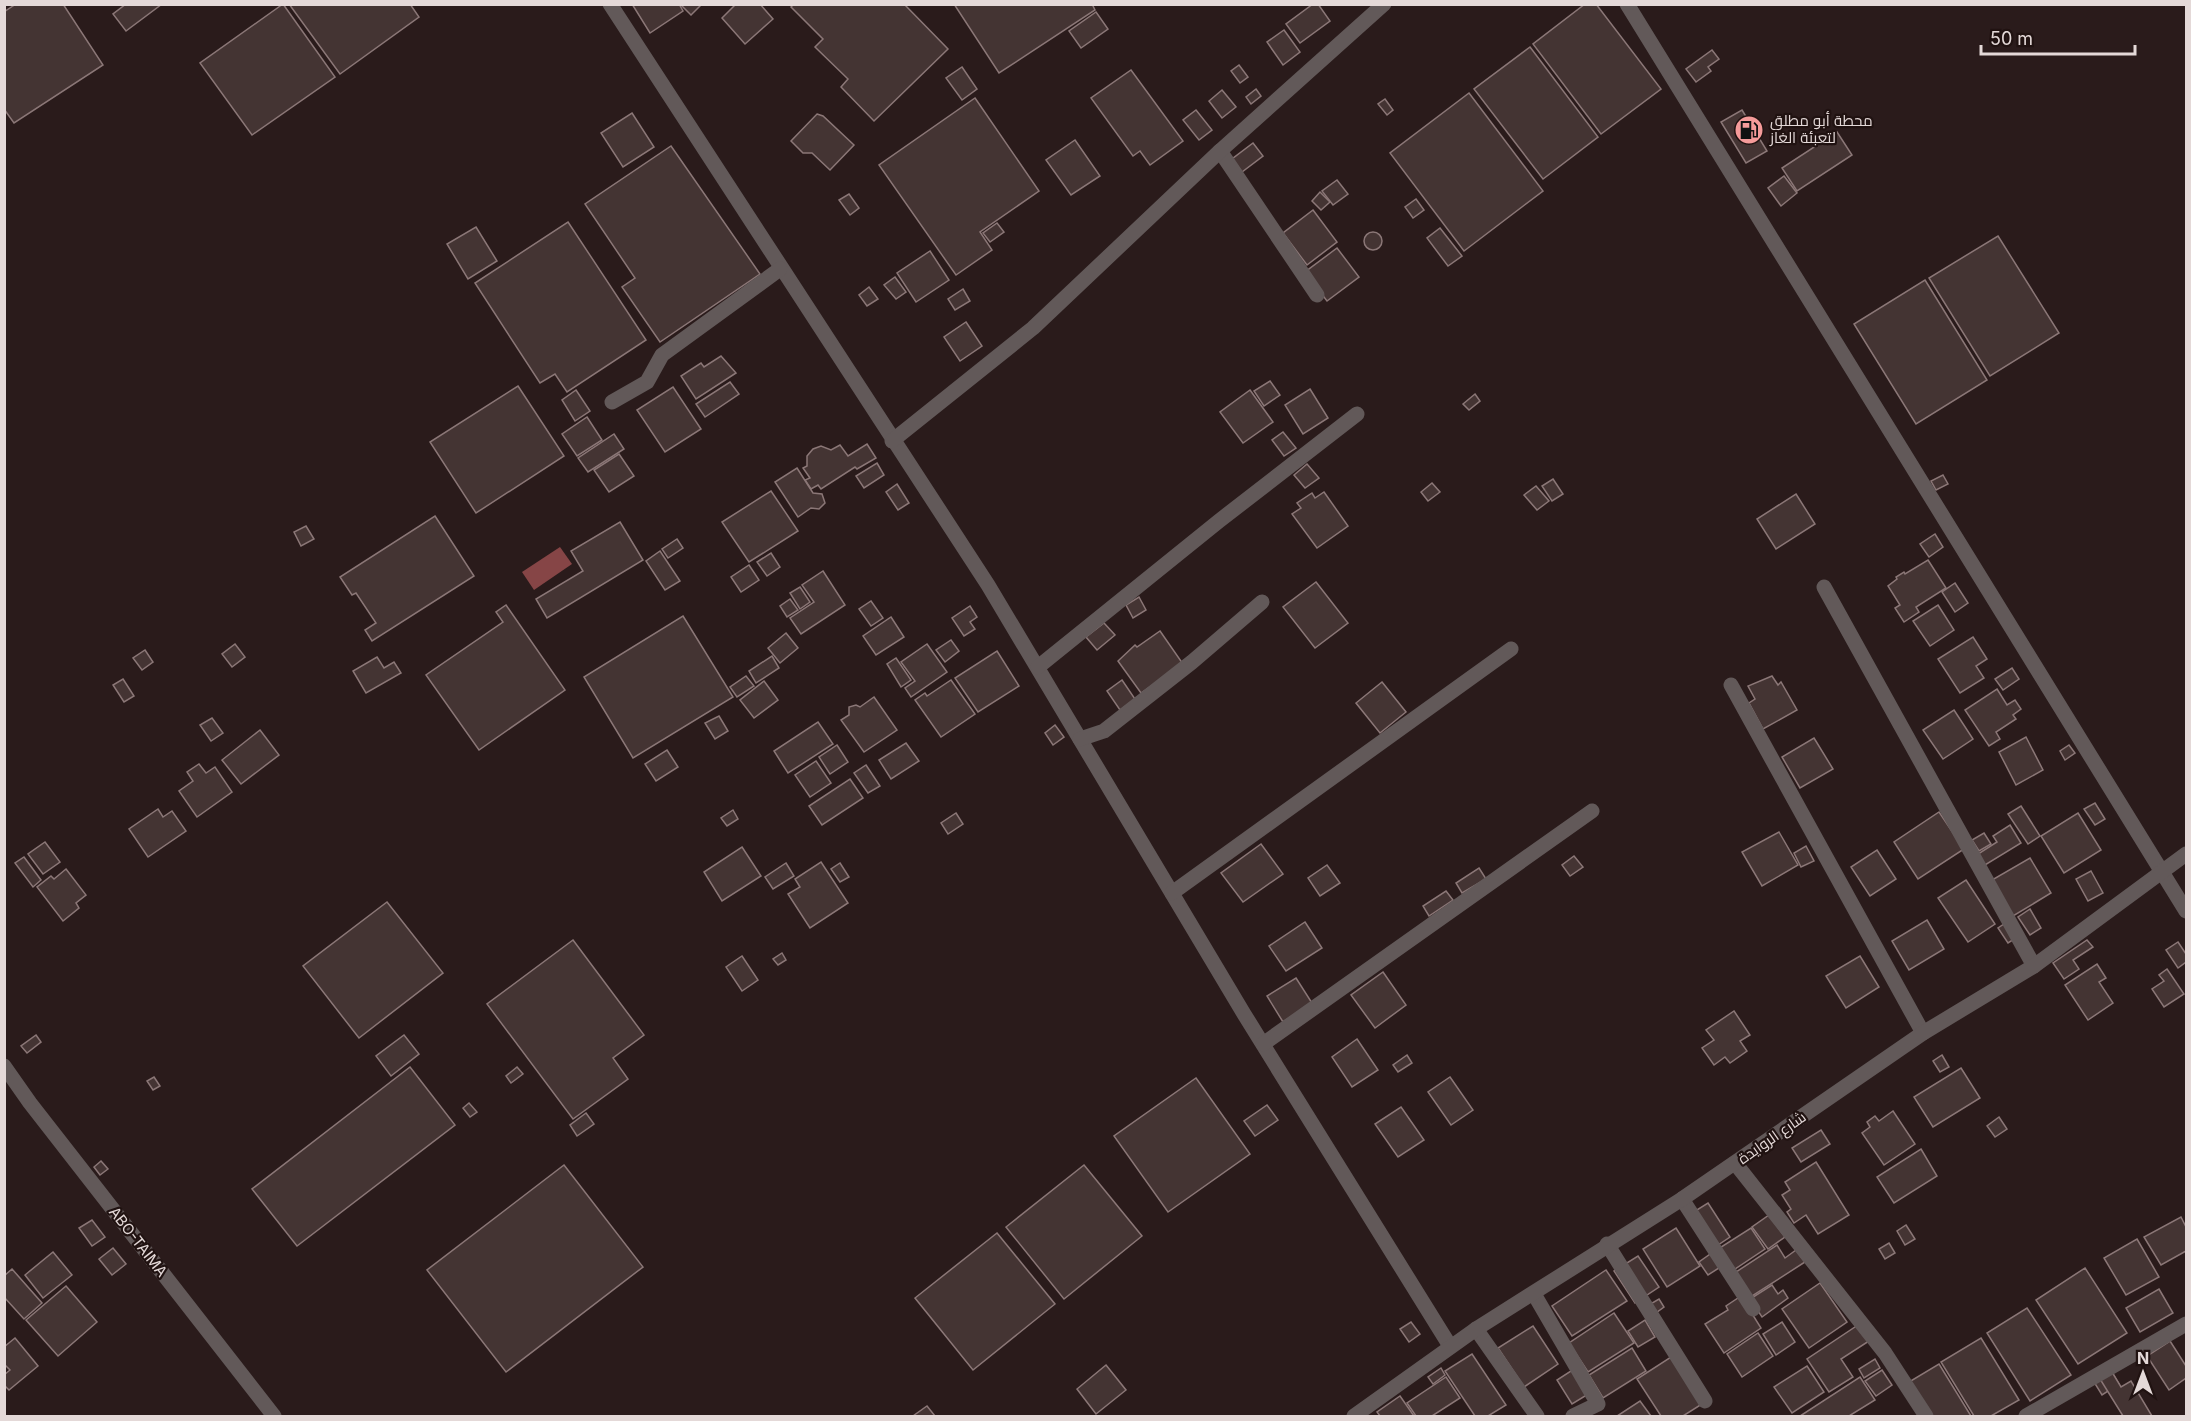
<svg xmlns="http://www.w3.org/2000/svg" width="2191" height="1421" viewBox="0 0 2191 1421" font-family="Inter,Cairo,sans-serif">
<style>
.water{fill:#864546}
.building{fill:#443433;stroke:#8b7777;stroke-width:1.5}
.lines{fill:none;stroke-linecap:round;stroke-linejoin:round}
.minor{stroke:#625959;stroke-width:15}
.labels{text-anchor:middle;stroke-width:4.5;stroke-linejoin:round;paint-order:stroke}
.poi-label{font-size:15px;fill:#e4d9d8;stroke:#201211;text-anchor:start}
.street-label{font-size:15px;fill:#e4d9d8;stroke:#201211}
</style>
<rect width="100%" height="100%" fill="#2a1b1b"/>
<polygon class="water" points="560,547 572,564 534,590 522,572"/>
<g class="building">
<polygon points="16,4 63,4 103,65 14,123 4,109 4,12"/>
<polygon points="126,4 162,4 126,31 113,14"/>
<polygon points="283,4 335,77 252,135 200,63"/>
<polygon points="289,4 410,4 419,17 340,74"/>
<polygon points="632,4 679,4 683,11 650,33"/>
<polygon points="680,4 701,4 701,5 691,15"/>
<polygon points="736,4 760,4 773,19 745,44 722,18"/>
<polygon points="794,4 904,4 948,49 874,121 841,87 848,79 815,47 823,39 791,7"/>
<polygon points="954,4 1092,4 1095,10 999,73"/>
<polygon points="1313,4 1318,4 1330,21 1300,43 1286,24"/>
<polygon points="1585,4 1596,4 1661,89 1601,134 1533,44"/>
<polygon points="1096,12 1108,29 1081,48 1069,31"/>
<polygon points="1284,30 1300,52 1283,65 1267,42"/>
<polygon points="1530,47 1598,137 1543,179 1474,89"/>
<polygon points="1712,50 1719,59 1708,67 1711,71 1696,82 1686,69"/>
<polygon points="1239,65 1248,77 1240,83 1231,71"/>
<polygon points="962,67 977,89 962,100 946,78"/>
<polygon points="1131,70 1183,141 1150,165 1140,151 1133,156 1091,98"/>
<polygon points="1256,89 1261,96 1251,104 1246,97"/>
<polygon points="1222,90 1236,107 1222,118 1209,101"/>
<polygon points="1469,93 1543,191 1464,251 1390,153"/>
<polygon points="975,98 1039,191 980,232 992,250 956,275 879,165"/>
<polygon points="1385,99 1393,110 1387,115 1378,104"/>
<polygon points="1196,110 1212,130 1199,140 1183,120"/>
<polygon points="1742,110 1767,151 1746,163 1721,122"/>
<polygon points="632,113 654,147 623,167 601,133"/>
<polygon points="817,114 823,116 854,145 830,170 812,153 803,153 791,141"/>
<polygon points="1837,132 1852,155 1797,191 1782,168"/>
<polygon points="1075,140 1100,176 1071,195 1046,160"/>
<polygon points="1253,143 1263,156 1242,172 1232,159"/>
<polygon points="671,146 760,274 660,342 622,287 635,278 585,204"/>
<polygon points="1784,176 1797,193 1781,206 1768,188"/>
<polygon points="1337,180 1348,194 1333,205 1322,191"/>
<polygon points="1320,192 1330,202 1321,210 1312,201"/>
<polygon points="849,194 859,208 850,215 839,200"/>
<polygon points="1416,199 1424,210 1413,218 1405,207"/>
<polygon points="1313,210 1337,242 1307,265 1283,233"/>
<polygon points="568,222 646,340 567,392 555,374 540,383 475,283"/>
<polygon points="997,223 1004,232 990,242 983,233"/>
<polygon points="476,227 497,261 468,279 447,244"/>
<polygon points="1440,228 1462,256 1448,266 1427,238"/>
<circle cx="1373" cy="241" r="9"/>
<polygon points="1998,236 2059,333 1990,376 1929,278"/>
<polygon points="1337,248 1359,277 1327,301 1305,272"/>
<polygon points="930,251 949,280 916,302 897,273"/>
<polygon points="895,277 906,292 896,299 884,285"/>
<polygon points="1925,280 1987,380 1916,424 1854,324"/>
<polygon points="869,287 878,299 867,306 859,295"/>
<polygon points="963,289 970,301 955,310 948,299"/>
<polygon points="966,322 982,346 960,361 944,337"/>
<polygon points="721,356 736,373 696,399 681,376 701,363 704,367"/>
<polygon points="1270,381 1280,395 1264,406 1254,391"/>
<polygon points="730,382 739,394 705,417 696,404"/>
<polygon points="518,386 564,456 476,513 430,442"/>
<polygon points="673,387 701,429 665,452 637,410"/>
<polygon points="1310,389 1328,418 1303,434 1285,405"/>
<polygon points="576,390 590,411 575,421 562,400"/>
<polygon points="1250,390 1273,422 1243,443 1220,412"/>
<polygon points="1475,394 1480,401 1469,410 1463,404"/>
<polygon points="587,417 602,440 577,456 562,434"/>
<polygon points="1283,432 1296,448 1284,456 1272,440"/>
<polygon points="614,434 624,449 588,472 578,458"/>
<polygon points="867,444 876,458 857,469 855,467 821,489 818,485 811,489 805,480 810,478 803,468 807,466 807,456 813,449 821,446 831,450 840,445 848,456"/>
<polygon points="619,454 634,476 609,492 594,470"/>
<polygon points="877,463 884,475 864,488 856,476"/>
<polygon points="1307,464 1319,478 1305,488 1294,475"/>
<polygon points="797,468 813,493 822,494 825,503 819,509 811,508 798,517 775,482"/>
<polygon points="1943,475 1948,484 1936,490 1931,481"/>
<polygon points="1553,479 1563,494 1552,501 1542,486"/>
<polygon points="1432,483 1440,492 1428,501 1421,492"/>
<polygon points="897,484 909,503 898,510 886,492"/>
<polygon points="1536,486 1549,501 1537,510 1524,495"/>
<polygon points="771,491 798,531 749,562 722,522"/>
<polygon points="1324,492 1348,526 1317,548 1292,514 1301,508 1297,503 1312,493 1315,498"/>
<polygon points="1796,494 1815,524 1776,549 1757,519"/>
<polygon points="435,516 474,576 372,641 365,630 376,623 356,593 352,595 340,577"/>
<polygon points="620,522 643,560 547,618 536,599 583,571 571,551"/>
<polygon points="306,526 314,539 301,546 294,532"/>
<polygon points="1935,534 1943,547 1929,557 1920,544"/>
<polygon points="677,539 683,548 668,558 662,549"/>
<polygon points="660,551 680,581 665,590 646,561"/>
<polygon points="771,553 780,567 767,576 757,562"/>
<polygon points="1928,560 1946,588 1916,607 1919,612 1904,622 1895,608 1900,605 1888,586 1897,579 1896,577 1904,572 1905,574"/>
<polygon points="749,565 759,580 741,592 731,577"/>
<polygon points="823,571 845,605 801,634 790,618 814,602 802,585"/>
<polygon points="1316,582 1348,623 1315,648 1283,607"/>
<polygon points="1955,583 1968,603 1955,612 1942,592"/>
<polygon points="800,587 810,602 800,609 790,593"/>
<polygon points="1139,597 1146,610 1133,618 1126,605"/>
<polygon points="790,599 798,610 787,617 780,606"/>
<polygon points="871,601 883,618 871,626 859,609"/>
<polygon points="506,605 565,690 479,750 426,675 503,622 496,612"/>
<polygon points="1938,605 1954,630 1930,646 1913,621"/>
<polygon points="970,606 977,617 970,622 975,629 964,636 952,618"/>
<polygon points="683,616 733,697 633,758 584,677"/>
<polygon points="891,617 904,637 876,655 863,636"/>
<polygon points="1104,623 1115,635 1097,650 1086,637"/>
<polygon points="1160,631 1183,664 1141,693 1118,661 1135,645 1137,647"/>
<polygon points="786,633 798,648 780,663 768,648"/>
<polygon points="1973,637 1987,659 1976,666 1984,678 1960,693 1938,659"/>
<polygon points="951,640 959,651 945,662 936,650"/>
<polygon points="235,644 245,657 232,667 222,654"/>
<polygon points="927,644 947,672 911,697 905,688 915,681 901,662"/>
<polygon points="145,650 153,662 142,670 133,658"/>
<polygon points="997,651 1019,686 978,712 955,678"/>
<polygon points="772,656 779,668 756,683 749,671"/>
<polygon points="377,657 384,668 394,662 401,673 366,693 353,671"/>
<polygon points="896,658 911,680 901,687 887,664"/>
<polygon points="2012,668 2019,679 2003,690 1995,679"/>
<polygon points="746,676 754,686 737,697 730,687"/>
<polygon points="1772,676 1778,685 1781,682 1797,710 1763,729 1749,703 1755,699 1748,686"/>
<polygon points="123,679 134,696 124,702 113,685"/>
<polygon points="951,680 975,714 941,737 915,700 925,693 927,696"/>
<polygon points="1122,680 1135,699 1120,710 1107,691"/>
<polygon points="764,681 778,700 754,718 740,700"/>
<polygon points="1382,682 1406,712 1380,733 1356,703"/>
<polygon points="1997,689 2007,705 2015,700 2021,709 2013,715 2016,719 1996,732 2000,739 1989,746 1965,710"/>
<polygon points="874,697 897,730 864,752 841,720 849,715 849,707 856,705 860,707"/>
<polygon points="1954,710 1973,739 1943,759 1923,730"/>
<polygon points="719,716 728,731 715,739 705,723"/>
<polygon points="212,718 223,733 211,741 200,725"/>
<polygon points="818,722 833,744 788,773 774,751"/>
<polygon points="1055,725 1064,737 1053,745 1045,733"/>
<polygon points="260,730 279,755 241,784 222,760"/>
<polygon points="2026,737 2043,770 2016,785 1999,752"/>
<polygon points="1814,738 1833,769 1800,788 1782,757"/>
<polygon points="906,743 919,761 891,779 879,760"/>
<polygon points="837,745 848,762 830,774 819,757"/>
<polygon points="2069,745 2075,753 2065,760 2060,751"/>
<polygon points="667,750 678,767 656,781 645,764"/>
<polygon points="816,761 831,783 810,797 795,775"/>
<polygon points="199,764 206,773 215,767 232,792 197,817 179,791 193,781 187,772"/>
<polygon points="866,765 880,786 868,793 854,773"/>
<polygon points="850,779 863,798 822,825 809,806"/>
<polygon points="2095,803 2105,819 2095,825 2084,809"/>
<polygon points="2021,806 2040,836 2028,844 2008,814"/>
<polygon points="158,809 163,817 172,811 186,831 148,857 129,829"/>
<polygon points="733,810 738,819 727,826 721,818"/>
<polygon points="1939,812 1964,849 1918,879 1894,842"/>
<polygon points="956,813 963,824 948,834 941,823"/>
<polygon points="2078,813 2101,850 2064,873 2041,836"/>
<polygon points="2010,825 2021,843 1985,865 1978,854 1997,842 1993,836"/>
<polygon points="1779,832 1798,865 1762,886 1742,852"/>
<polygon points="1984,833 1991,844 1979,851 1972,840"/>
<polygon points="45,842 60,862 43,874 28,854"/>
<polygon points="1261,844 1283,874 1243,902 1221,873"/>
<polygon points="1806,846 1814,861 1801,867 1794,853"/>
<polygon points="742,847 761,876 722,901 704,872"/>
<polygon points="1877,850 1896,879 1870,896 1851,867"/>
<polygon points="1574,856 1583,867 1570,876 1562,865"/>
<polygon points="24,857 41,880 33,887 15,863"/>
<polygon points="2030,858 2051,893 2013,916 1992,880"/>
<polygon points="821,862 848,903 810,928 788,894 800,887 795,879"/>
<polygon points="786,863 794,876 773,889 765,877"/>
<polygon points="840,863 849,877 840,882 831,869"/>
<polygon points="1327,865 1340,883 1320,896 1308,878"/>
<polygon points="1479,868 1486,879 1462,893 1456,883"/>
<polygon points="66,869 86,895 76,903 79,908 63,921 37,887 51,876 54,879"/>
<polygon points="2091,871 2103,893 2088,901 2076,879"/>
<polygon points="1966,880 1995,924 1968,942 1938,898"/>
<polygon points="1446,891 1453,900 1429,916 1423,906"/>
<polygon points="387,902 443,973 359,1038 303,966"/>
<polygon points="2030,909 2041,928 2030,935 2018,917"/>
<polygon points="1927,920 1944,949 1909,970 1892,941"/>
<polygon points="1305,922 1322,948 1286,971 1269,946"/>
<polygon points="2007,922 2016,938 2008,943 1998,928"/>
<polygon points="573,940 644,1035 613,1058 628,1079 573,1119 487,1004"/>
<polygon points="2087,940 2093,947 2073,960 2079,969 2064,979 2053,963"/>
<polygon points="2178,942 2186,954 2186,962 2178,968 2166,950"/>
<polygon points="782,953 786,960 778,965 773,959"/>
<polygon points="742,956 758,980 742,991 726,967"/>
<polygon points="1860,956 1879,987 1846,1008 1826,976"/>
<polygon points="2097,964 2106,978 2099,982 2113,1003 2088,1020 2065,985"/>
<polygon points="2167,969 2184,994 2164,1007 2152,989 2164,981 2159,975"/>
<polygon points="1383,972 1406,1005 1375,1028 1351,995"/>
<polygon points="1296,978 1312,1003 1283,1022 1267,996"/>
<polygon points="1734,1011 1750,1035 1740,1041 1747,1051 1730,1063 1725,1057 1714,1065 1702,1048 1714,1040 1706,1030"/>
<polygon points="36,1035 41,1042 27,1053 21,1046"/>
<polygon points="404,1035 419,1054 391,1076 376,1056"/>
<polygon points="1357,1039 1378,1070 1352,1087 1332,1057"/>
<polygon points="1407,1055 1412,1063 1398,1072 1393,1065"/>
<polygon points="1942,1055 1949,1067 1940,1072 1933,1061"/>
<polygon points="410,1067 455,1125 297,1246 252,1189"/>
<polygon points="517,1067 523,1074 511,1083 506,1076"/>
<polygon points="1961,1068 1980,1098 1933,1127 1914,1097"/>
<polygon points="154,1077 160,1086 153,1090 147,1081"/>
<polygon points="1450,1077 1473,1110 1451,1125 1428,1092"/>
<polygon points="1196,1078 1250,1154 1168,1212 1114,1136"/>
<polygon points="469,1103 477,1112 470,1117 463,1108"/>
<polygon points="1267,1105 1278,1120 1255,1136 1244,1121"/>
<polygon points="1401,1107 1424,1140 1398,1157 1375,1124"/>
<polygon points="1893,1111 1915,1144 1884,1165 1862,1133 1870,1127 1867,1122 1875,1116 1879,1121"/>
<polygon points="586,1113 594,1124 577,1136 570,1125"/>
<polygon points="1999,1117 2007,1129 1995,1137 1987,1126"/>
<polygon points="1821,1130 1830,1144 1801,1162 1792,1148"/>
<polygon points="1921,1149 1937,1176 1894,1203 1877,1177"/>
<polygon points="101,1161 108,1169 100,1175 94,1167"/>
<polygon points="1816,1162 1849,1215 1818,1234 1806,1215 1794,1223 1787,1212 1791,1209 1782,1195 1790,1190 1785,1182"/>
<polygon points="564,1165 643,1267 506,1372 427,1270"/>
<polygon points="1084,1165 1142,1236 1064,1299 1006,1227"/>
<polygon points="1708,1203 1730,1237 1715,1247 1692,1213"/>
<polygon points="1769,1215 1785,1237 1768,1249 1752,1227"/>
<polygon points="2181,1217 2186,1227 2186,1251 2161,1265 2144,1237"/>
<polygon points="92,1220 105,1237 92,1246 79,1228"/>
<polygon points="1906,1225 1915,1239 1905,1245 1897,1231"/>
<polygon points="1676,1228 1700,1266 1667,1287 1643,1249"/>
<polygon points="1751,1228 1765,1249 1732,1271 1718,1249"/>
<polygon points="997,1233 1055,1304 973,1370 915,1298"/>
<polygon points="2137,1239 2159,1277 2126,1295 2104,1258"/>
<polygon points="1889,1243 1895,1253 1885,1259 1879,1249"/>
<polygon points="1777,1245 1785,1258 1796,1250 1805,1262 1749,1298 1733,1274"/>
<polygon points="113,1248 126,1264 112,1275 99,1259"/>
<polygon points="53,1252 72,1275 43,1298 25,1275"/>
<polygon points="1713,1252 1722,1266 1708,1275 1699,1262"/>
<polygon points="1638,1256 1659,1287 1635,1303 1614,1271"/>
<polygon points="2085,1268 2127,1333 2078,1364 2036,1300"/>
<polygon points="12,1269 42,1303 24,1319 4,1297 4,1276"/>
<polygon points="1606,1270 1627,1301 1572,1336 1552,1306"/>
<polygon points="1820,1283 1847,1322 1809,1348 1782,1309"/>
<polygon points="1772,1285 1778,1294 1783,1290 1788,1298 1762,1317 1750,1299"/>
<polygon points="66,1286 97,1322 58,1356 26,1320"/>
<polygon points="2159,1289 2173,1313 2140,1332 2126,1308"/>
<polygon points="1741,1296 1761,1328 1724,1353 1705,1324 1728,1310 1726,1306"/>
<polygon points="1659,1299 1664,1307 1653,1315 1647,1306"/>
<polygon points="2027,1308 2071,1375 2030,1401 1987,1333"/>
<polygon points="1614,1313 1634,1343 1588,1372 1569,1343"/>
<polygon points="1645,1320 1655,1337 1638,1347 1628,1331"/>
<polygon points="1411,1322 1420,1334 1409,1342 1400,1329"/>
<polygon points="1782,1322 1795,1342 1776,1355 1763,1334"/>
<polygon points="1858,1325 1869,1341 1841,1359 1853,1377 1829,1392 1807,1359"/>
<polygon points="1533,1326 1558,1364 1524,1387 1498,1348"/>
<polygon points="1758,1333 1773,1356 1742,1377 1727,1354"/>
<polygon points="15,1338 38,1366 9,1390 4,1385 4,1375 10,1370 4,1364 4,1347"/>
<polygon points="1981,1338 2019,1400 1991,1416 1974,1416 1941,1362"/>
<polygon points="2170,1341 2186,1366 2186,1378 2169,1390 2147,1356"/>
<polygon points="1632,1348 1646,1371 1603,1398 1589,1375"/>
<polygon points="1472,1354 1506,1405 1488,1416 1475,1416 1445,1371"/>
<polygon points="1671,1357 1702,1404 1683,1416 1661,1416 1637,1379"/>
<polygon points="1875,1359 1880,1368 1864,1378 1859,1369"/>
<polygon points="1939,1364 1971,1416 1931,1416 1909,1382"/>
<polygon points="1106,1365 1126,1390 1096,1414 1077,1389"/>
<polygon points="1807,1366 1824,1392 1792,1413 1774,1387"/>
<polygon points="1441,1368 1445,1375 1433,1384 1428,1377"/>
<polygon points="1574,1369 1590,1393 1572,1404 1557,1380"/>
<polygon points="1882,1370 1892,1385 1876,1396 1865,1381"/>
<polygon points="2111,1371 2119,1384 2102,1395 2094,1382"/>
<polygon points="2112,1372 2121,1387 2131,1381 2152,1416 2123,1416 2100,1379"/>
<polygon points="1446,1377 1460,1398 1432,1416 1416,1416 1407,1403"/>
<polygon points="1860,1377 1875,1400 1849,1416 1800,1416"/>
<polygon points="1400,1396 1414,1416 1380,1416 1377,1412"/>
<polygon points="1640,1401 1651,1416 1617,1416"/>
<polygon points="927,1406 935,1416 913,1416"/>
</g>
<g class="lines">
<g class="minor">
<polyline points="610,4 988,585 1244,1014 1450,1346"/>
<polyline points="1627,4 2186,911"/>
<polyline points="1220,151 1317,295"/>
<polyline points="612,402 647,382 662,355 780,269"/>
<polyline points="892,441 1033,328 1220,151 1384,4"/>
<polyline points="1824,587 2034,966"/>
<polyline points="1038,667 1219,521 1357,414"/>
<polyline points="1731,685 1923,1033"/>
<polyline points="1080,739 1104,731 1192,662 1262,602"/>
<polyline points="1172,893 1511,649"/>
<polyline points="1263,1044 1592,811"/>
<polyline points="4,1066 30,1103 274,1416"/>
<polyline points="1735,1163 1885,1353 1926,1416"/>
<polyline points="1682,1199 1753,1309"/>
<polyline points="1607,1244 1705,1401"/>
<polyline points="1534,1294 1598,1404 1573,1416"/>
<polyline points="1476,1329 1537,1416"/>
<polyline points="1354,1416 1476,1329 1682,1199 1923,1033 2034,966 2186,854"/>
<polyline points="2026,1416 2186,1324"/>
</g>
</g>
<defs>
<g id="fuel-disc" transform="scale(1.5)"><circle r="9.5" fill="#f59b9a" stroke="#201211"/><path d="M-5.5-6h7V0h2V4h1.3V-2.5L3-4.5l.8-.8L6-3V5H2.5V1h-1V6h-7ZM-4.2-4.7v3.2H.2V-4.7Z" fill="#111"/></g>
</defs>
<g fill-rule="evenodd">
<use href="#fuel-disc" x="1749" y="130"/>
</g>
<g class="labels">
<g class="poi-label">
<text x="1770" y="126">محطة أبو مطلق<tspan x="1770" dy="17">لتعبئة الغاز</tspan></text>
</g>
<g class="street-label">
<text transform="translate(1772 1138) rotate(-35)" y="5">شارع الروايدة</text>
<text transform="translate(138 1242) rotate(52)" y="5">ABO-TAIMA</text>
</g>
</g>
<rect width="2191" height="1421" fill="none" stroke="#e4d9d8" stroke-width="12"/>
<g transform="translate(2143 1373)" stroke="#201211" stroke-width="4.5" paint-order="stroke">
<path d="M0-4.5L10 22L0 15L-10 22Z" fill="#e4d9d8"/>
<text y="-9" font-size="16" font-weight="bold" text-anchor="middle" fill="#e4d9d8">N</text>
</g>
<path d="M1981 45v9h154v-9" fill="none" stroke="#e4d9d8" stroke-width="3"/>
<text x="1990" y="45" font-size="18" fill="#e4d9d8" stroke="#201211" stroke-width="4.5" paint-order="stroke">50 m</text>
</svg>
